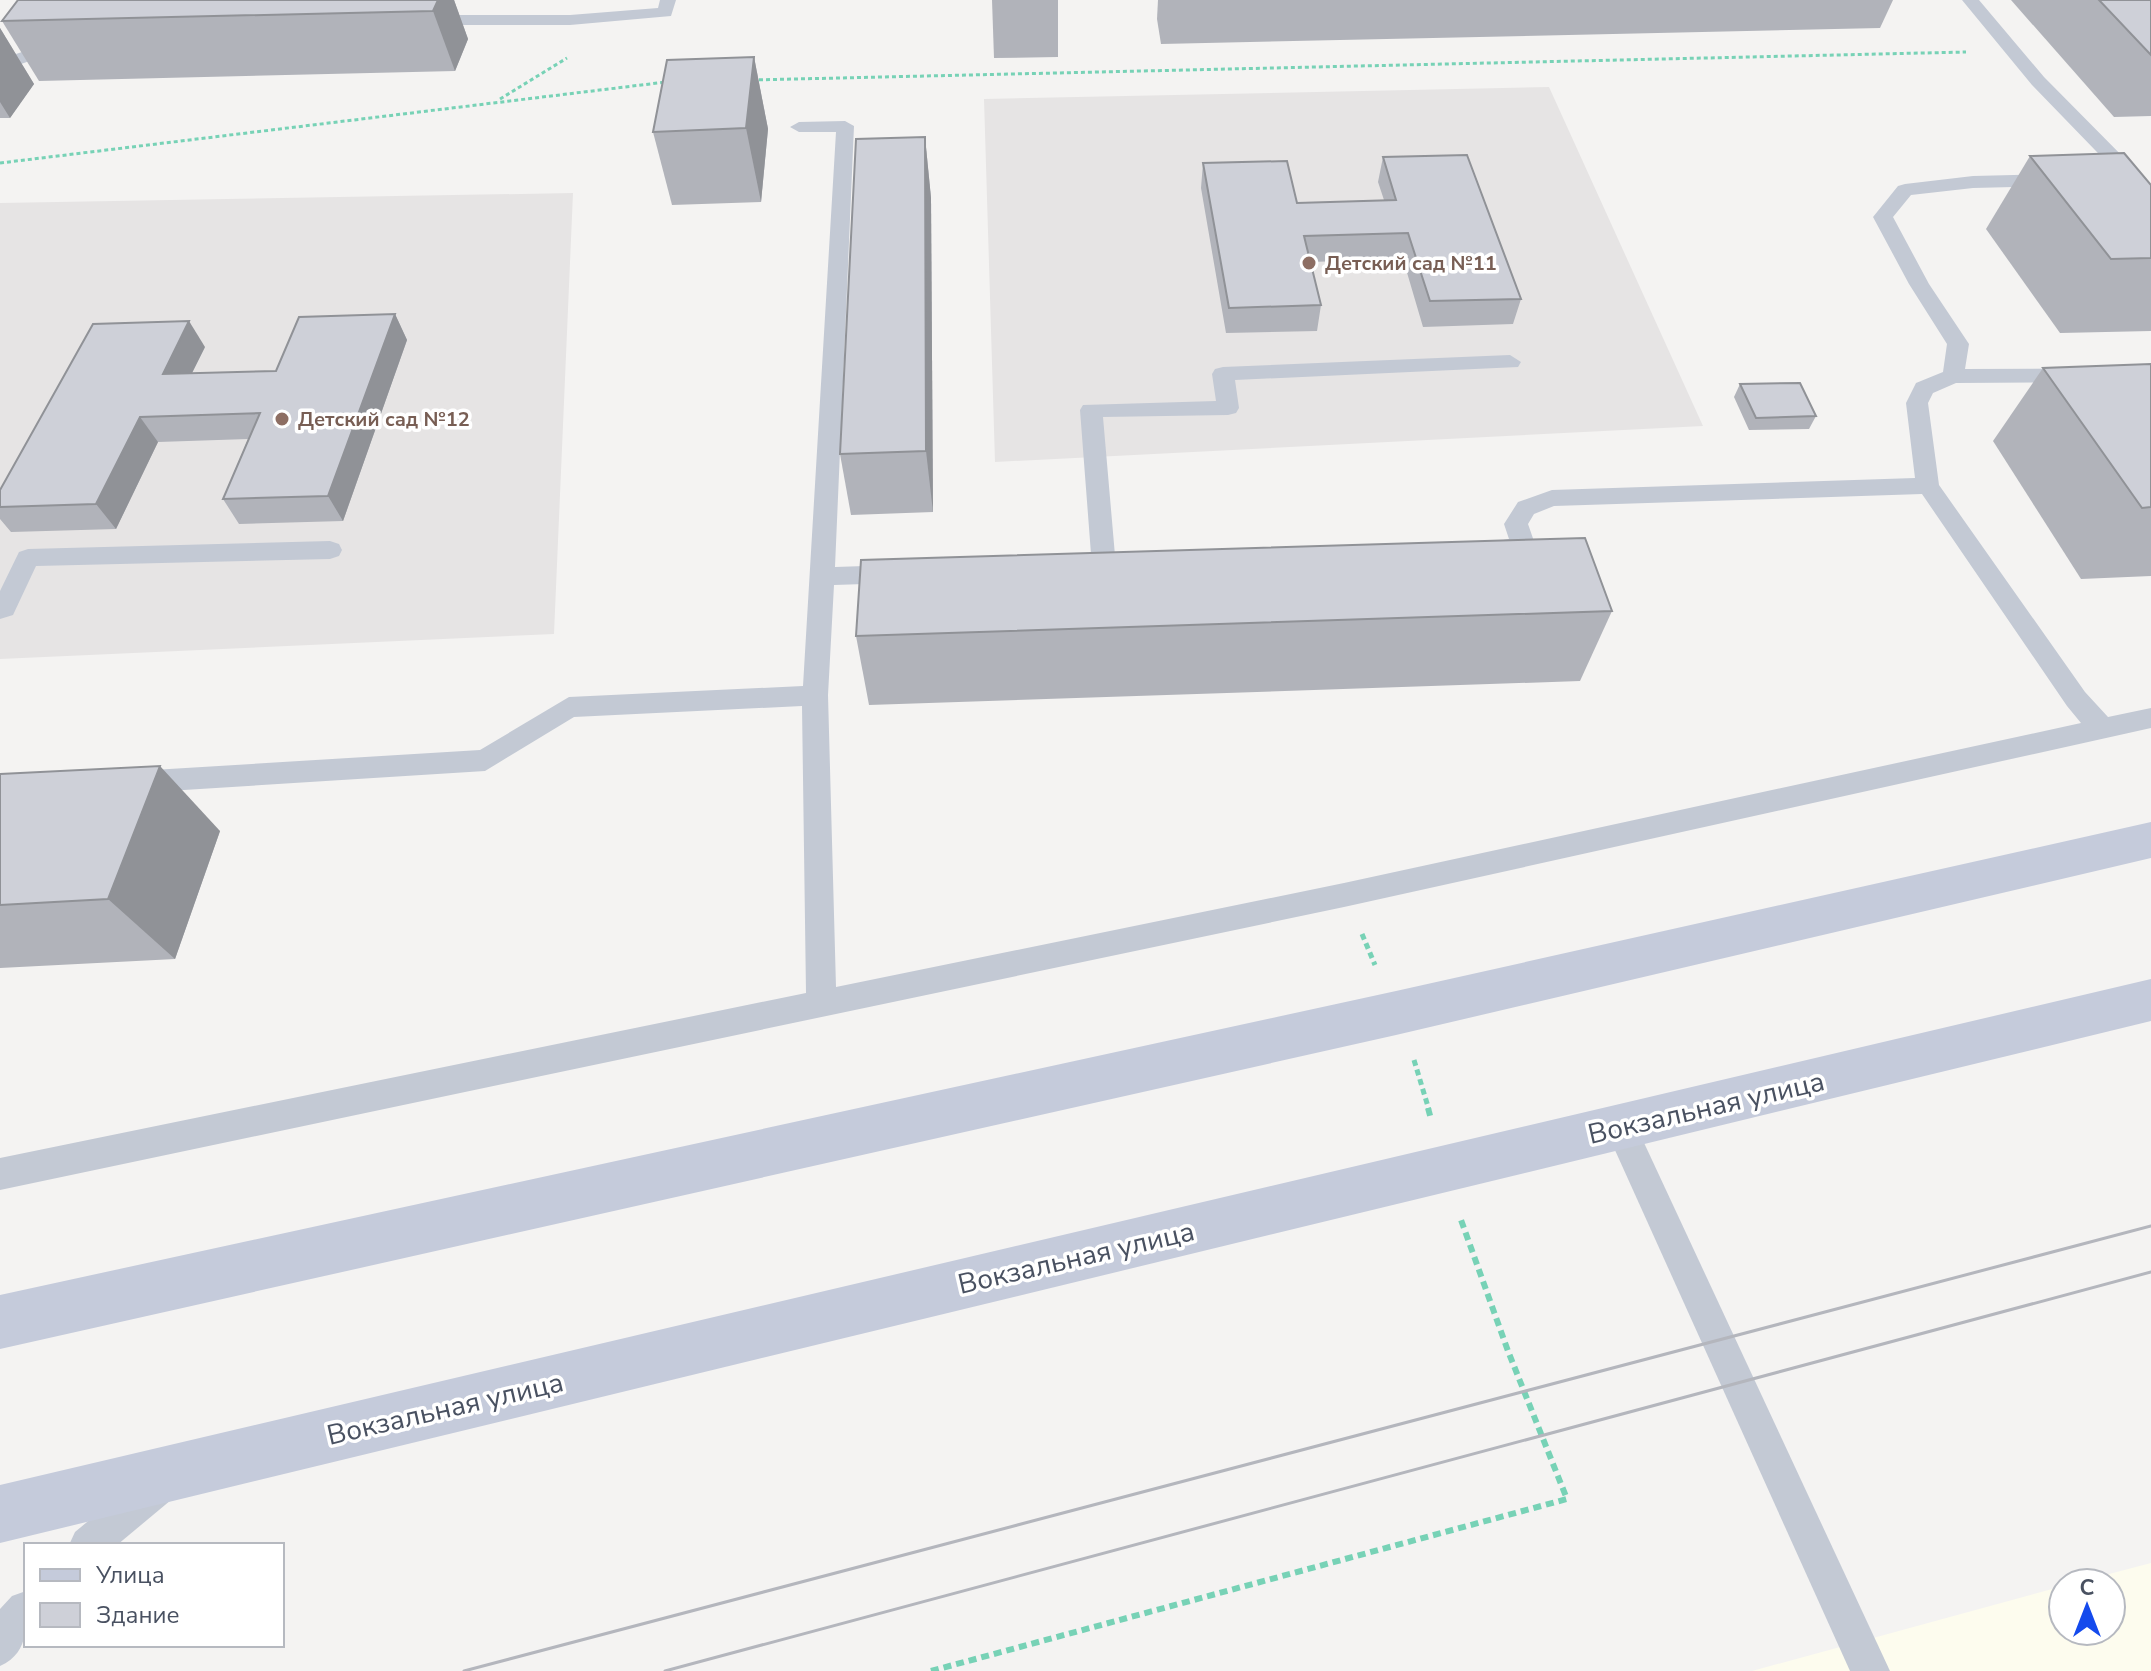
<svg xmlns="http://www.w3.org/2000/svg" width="2151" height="1671" viewBox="0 0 2151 1671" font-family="'Nunito Sans',sans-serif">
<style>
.commercial{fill:#fdfcee}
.education{fill:#e6e4e4}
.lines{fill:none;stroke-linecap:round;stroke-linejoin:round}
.path-far2{stroke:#77d2b6;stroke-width:3;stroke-dasharray:4 3;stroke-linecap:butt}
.path-far1{stroke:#77d2b6;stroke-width:5;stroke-dasharray:6 4;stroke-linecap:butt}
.path{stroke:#77d2b6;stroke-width:6;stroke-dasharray:8 5;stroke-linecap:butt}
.service{fill:#c3c9d4;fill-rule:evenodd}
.secondary{fill:#c5cbdb;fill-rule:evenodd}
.tram{stroke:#b4b6bd;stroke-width:3}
.wall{fill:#b1b3ba}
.shaded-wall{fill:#909297}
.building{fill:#ced0d8;stroke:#909297;stroke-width:2}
.education-dot{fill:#8d6e63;stroke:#fff;stroke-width:3}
.labels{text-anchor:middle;stroke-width:7;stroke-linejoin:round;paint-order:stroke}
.far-education-label{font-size:20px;font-weight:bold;fill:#785e54;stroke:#fff;text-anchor:start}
.near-street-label{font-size:28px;fill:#495161;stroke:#fff}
</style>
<rect width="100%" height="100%" fill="#f4f3f2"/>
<polygon class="commercial" points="2151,1563 2151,1671 1752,1671 2063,1586 2063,1631 2111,1631 2111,1583 2075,1583"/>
<g class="education">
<polygon points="1549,87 1703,426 995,462 984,99"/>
<polygon points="573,193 554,634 0,659 0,203"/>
</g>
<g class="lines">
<g class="path-far2">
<polyline points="752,80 1966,52"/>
<polyline points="500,99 567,58"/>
<polyline points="0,163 666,82"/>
</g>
<g class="path-far1">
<polyline points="1362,934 1375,965"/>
<polyline points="1414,1060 1429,1110"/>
</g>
<g class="path">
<polyline points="1428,1108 1431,1119"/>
<polyline points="931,1671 1567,1499 1508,1351 1461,1220"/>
</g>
<g class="service">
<polygon points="660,0 676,0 671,16 570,25 423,25 415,20 423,15 570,15 658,8"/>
<polygon points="1962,0 1979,0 2044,77 2140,174 2143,178 2140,182 2126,182 2032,85"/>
<polygon points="61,39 70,44 67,48 21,64 0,65 0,55 13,55"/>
<polygon points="845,121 854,126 835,567 895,565 904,568 907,574 904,580 895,583 834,585 828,695 836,987 1344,883 2081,723 2067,706 1922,494 1554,506 1534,514 1528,524 1536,547 1533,553 1496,558 1487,555 1484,549 1487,543 1509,539 1504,524 1518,502 1552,490 1915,478 1906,403 1916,383 1943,372 1947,344 1909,284 1873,217 1898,186 1905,184 1973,176 2052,174 2062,180 2052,186 1973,188 1911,195 1893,217 1929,284 1969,344 1965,369 2151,368 2151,382 1956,383 1933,393 1928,403 1939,485 2085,692 2108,717 2151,708 2151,728 1344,907 0,1190 0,1158 806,993 802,706 574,717 485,771 136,793 126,790 122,782 126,774 136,771 480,750 569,697 803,686 836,132 799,132 790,127 799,122"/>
<polygon points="1510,355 1521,362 1518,367 1235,380 1239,408 1236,413 1228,415 1103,417 1116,567 1113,573 1104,576 1095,573 1092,567 1080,410 1083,405 1216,401 1212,374 1215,369 1223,367"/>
<polygon points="330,541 339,544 342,550 339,556 330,559 36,566 13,615 0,619 0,591 19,552 28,549"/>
<polygon points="1621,1113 1632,1117 1890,1671 1850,1671 1605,1128 1610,1117"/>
<polygon points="158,1469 171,1474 176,1487 171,1500 117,1545 69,1545 75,1532 145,1474"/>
<path d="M26 1591C26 1620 32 1652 0 1666V1609L12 1596Z"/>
</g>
<g class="secondary">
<polygon points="2151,822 2151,858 1396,1035 0,1349 0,1295 1396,991"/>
<polygon points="2151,979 2151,1021 0,1543 0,1485"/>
</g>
<g class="tram">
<polyline points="464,1671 2151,1226"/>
<polyline points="665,1671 2151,1272"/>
</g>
</g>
<g class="wall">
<polygon points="454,0 468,39 455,71 39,81 2,21"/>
<polygon points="992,0 1058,0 1058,57 994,58"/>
<polygon points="1158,0 1893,0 1880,28 1161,44 1157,19"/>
<polygon points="2011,0 2151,0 2151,116 2114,117"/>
<polygon points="0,28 34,84 10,118 0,118"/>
<polygon points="754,57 768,129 761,202 672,205 653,132"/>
<polygon points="925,137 931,198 933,512 851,515 840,454"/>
<polygon points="2030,156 2151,185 2151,331 2060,333 1986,229"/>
<polygon points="1383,157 1521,299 1513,324 1423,327 1403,259 1310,262 1321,305 1317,331 1226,333 1201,188 1203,163 1297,203 1384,200 1378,182"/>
<polygon points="395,314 407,340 343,521 239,524 223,499 248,439 158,442 116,529 11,532 0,519 0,490 205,347 192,373 276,371"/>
<polygon points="2151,364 2151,576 2081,579 1993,441 2043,368"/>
<polygon points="1740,384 1816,416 1809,429 1749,430 1734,397"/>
<polygon points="1612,611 1580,681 869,705 856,636"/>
<polygon points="0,774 220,831 175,959 0,968"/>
</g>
<g class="shaded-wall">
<polygon points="438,0 454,0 468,39 455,71 433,11"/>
<polygon points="0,28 34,84 10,118 0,102"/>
<polygon points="754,57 768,129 761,202 746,128"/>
<polygon points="925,137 931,198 933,512 926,451"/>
<polygon points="395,314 407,340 343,521 328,496"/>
<polygon points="189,321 205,347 179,399 163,374"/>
<polygon points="140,417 158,442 116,529 96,504"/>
<polygon points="160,766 220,831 175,959 108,899"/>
</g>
<g class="building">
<polygon points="18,0 438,0 433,11 2,21"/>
<polygon points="2099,0 2151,0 2151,55"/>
<polygon points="754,57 746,128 653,132 667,60"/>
<polygon points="925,137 926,451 840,454 856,139"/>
<polygon points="2124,153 2151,185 2151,258 2111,259 2030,156"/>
<polygon points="1467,155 1521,299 1430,301 1408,233 1304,236 1321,305 1229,308 1203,163 1287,161 1297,203 1396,200 1383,157"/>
<polygon points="395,314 328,496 223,499 260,413 140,417 96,504 0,507 0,490 93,324 189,321 163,374 276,371 299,317"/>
<polygon points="2151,364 2151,507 2142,508 2043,368"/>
<polygon points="1800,383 1816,416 1756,418 1740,384"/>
<polygon points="1585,538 1612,611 856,636 861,560"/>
<polygon points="160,766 108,899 0,905 0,774"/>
</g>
<g class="education-dot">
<circle cx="1309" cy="263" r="8"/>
<circle cx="282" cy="419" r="8"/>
</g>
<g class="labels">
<g class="far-education-label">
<text x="1325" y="270">Детский сад №11</text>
<text x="298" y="426">Детский сад №12</text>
</g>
<g class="near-street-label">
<text transform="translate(1706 1107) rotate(-13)" y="10">Вокзальная улица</text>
<text transform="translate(1076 1257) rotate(-13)" y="10">Вокзальная улица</text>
<text transform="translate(445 1408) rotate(-13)" y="10">Вокзальная улица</text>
</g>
</g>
<rect x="24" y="1543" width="260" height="104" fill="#ffffff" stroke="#b6b9c0" stroke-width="2"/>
<rect x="40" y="1569" width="40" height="12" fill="#c5cbdb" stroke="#b6b9c0" stroke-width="2"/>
<text x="96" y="1583" font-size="24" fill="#495161">Улица</text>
<rect x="40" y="1603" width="40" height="24" fill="#ced0d8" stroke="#b6b9c0" stroke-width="2"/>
<text x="96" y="1623" font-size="24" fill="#495161">Здание</text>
<g transform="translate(2087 1607)"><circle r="38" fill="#ffffff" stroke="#b6b9c0" stroke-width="2"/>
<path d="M0-6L14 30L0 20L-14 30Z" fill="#144aed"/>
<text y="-12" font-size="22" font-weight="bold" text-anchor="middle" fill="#495161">С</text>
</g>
</svg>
